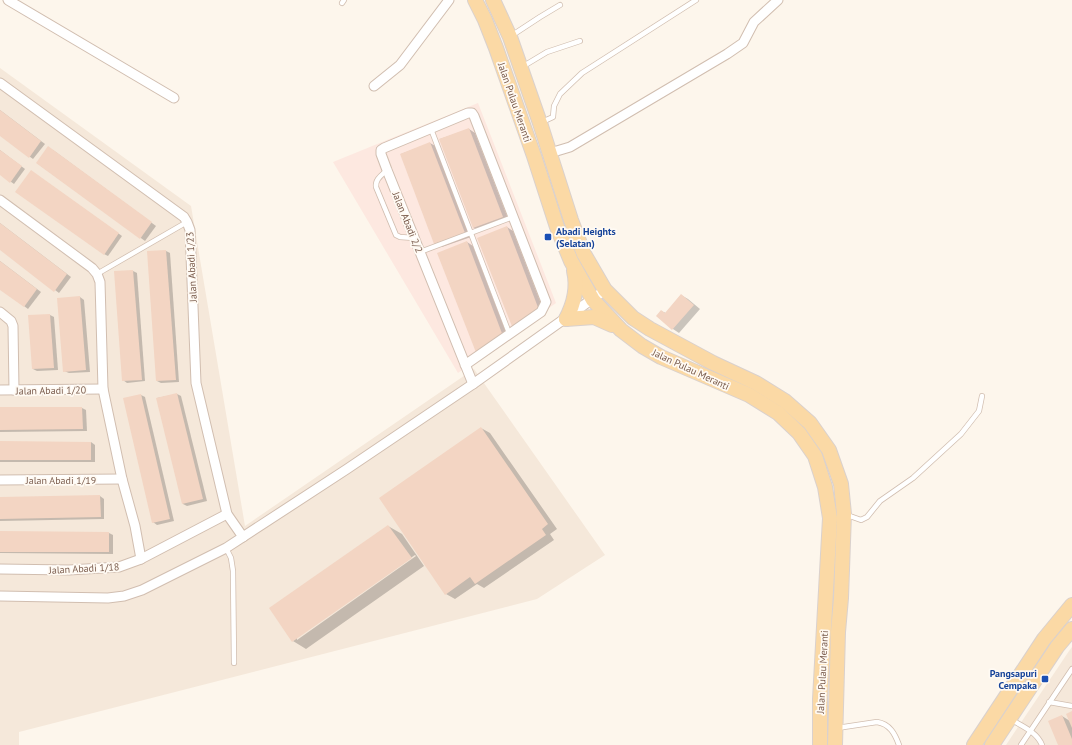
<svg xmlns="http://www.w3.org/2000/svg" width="1072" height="745" viewBox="0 0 1072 745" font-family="'PT Sans',sans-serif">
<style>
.residential{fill:#f5e8da}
.commercial{fill:#fde8e0}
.shadow{fill:#0003;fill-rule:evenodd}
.building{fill:#f3d5c3}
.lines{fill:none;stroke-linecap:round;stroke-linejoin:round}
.service-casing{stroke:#d1beb0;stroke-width:6}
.minor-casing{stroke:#d1beb0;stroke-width:11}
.primary-casing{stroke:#dad1cd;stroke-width:16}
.service{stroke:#fff;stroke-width:4.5}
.minor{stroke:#fff;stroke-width:9}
.primary{stroke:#fbd9a5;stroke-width:14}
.transit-dot{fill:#1a4fb4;stroke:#fffaf3;stroke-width:1.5}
.labels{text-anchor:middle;stroke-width:3.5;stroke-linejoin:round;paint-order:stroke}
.street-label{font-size:10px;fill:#7a5c4d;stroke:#fffaf3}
.transit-label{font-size:10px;font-weight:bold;fill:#164399;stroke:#fffaf3;text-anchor:start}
</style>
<rect width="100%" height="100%" fill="#fdf6ec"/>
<g class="residential">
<polygon points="0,68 191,206 245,526 474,369 605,555 537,599 19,732 19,745 0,745"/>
<polygon points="1072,647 1072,745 1006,745 1069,651"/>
</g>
<polygon class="commercial" points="478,103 556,303 458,373 333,162"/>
<g class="shadow">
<polygon points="0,110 45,144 33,159 0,135"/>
<polygon points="469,129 475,133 509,221 481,231 474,228 440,139"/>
<polygon points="430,143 437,147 471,237 442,247 435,244 401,154"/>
<polygon points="0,150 25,169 14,184 0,174"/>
<polygon points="53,150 156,226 145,241 37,163"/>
<polygon points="35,174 122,236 108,256 104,254"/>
<polygon points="0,223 71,277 59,293 0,249"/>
<polygon points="507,227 513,231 545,314 520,332"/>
<polygon points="467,242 473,246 509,340 484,358 477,354"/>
<polygon points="166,251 170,253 179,382 161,383 157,381"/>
<polygon points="0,261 41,292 28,309 0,288"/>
<polygon points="133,271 137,273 145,381 127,383 123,380"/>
<polygon points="681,295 688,299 700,309 679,333 673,329 657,316 661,311 666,313"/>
<polygon points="80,297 84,300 90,372 69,373 64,371"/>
<polygon points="50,315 54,317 58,370 37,371 33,369 29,316"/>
<polygon points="177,394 181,396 207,501 187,506 183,504 157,398"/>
<polygon points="141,395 145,397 174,521 157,525 153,522"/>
<polygon points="0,408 82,408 86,410 87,431 0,432"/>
<polygon points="481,428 490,433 557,529 550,534 554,540 484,588 477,584 455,599 446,594"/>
<polygon points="0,442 91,442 95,445 95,462 0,462"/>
<polygon points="100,496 104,499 104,519 0,521 0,498"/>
<path d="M388 526 402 534 424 566 306 649 293 641ZM415 555 416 556 297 640V637Z"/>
<polygon points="0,532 109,533 113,535 113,554 0,553"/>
<polygon points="1072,712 1072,745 1059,745 1062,716 1070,721"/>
</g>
<g class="building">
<polygon points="0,110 41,141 29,158 0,136"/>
<polygon points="469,128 503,217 473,228 439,139"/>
<polygon points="430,142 465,233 434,244 400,154"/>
<polygon points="48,146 152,222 140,239 36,163"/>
<polygon points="0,150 22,166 10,183 0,175"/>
<polygon points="31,170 119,233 104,255 15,192"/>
<polygon points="0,223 67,274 54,292 0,250"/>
<polygon points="507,226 539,310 513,329 477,238"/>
<polygon points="467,241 503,336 477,355 437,253"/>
<polygon points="166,250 176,380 156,381 147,251"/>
<polygon points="0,261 37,289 24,307 0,290"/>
<polygon points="133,270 142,380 122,381 114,271"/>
<polygon points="681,294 694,305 672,330 656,316 661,310 665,313"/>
<polygon points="80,296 86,370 63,372 57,298"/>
<polygon points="50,314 54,368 32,369 28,315"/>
<polygon points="177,393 203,499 182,504 156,398"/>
<polygon points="141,394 170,519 152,523 123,398"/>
<polygon points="0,407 82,407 83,429 0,430"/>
<polygon points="481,427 548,524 542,529 546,535 475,584 470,577 445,595 379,498"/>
<polygon points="0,441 91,442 91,460 0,460"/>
<polygon points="100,495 101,517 0,519 0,497"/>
<polygon points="388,525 412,558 292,642 269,608"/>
<polygon points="0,531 109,532 109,552 0,552"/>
<polygon points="1072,711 1072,728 1066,714"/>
<polygon points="1062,715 1072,739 1072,745 1058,745 1048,721"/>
</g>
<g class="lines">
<g class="service-casing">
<g id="service">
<polyline points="342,3 344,0"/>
<polyline points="511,36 540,17 560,5"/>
<polyline points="522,67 547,52 580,41"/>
<polyline points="542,122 553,117 554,106 560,94 582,73 696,0"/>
<polyline points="431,129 509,333"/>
<path d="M387 170C382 175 375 179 376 187L396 235 400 237 414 238"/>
<polyline points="420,252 513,217"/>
<polyline points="97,274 187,222"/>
<polyline points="847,515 861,520 867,517 880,501 913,478 961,434 979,411 982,396"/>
<polyline points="226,548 231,558 233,571 234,663"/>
<polyline points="1049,702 1072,706"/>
<path d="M1010 719C1022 726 1037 732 1042 745"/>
<path d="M837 728 877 722C890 724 895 734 899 745"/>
<polyline points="1021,745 1072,669"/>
</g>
</g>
<g class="minor-casing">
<g id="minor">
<polyline points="8,0 174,98"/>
<polyline points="0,83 184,217 187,222 190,230 196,383 227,514 243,537"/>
<polyline points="374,86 400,65 449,0"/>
<polyline points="550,153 570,147 727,54 743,43 754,22 778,0"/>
<polyline points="0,200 92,268 97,274 100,282 103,389 122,479 135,526 141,559"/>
<polyline points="0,312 11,321 13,326 14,390"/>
<polyline points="465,365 541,312 546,302 474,116 472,113 468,113 384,148 381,150 381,154 387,170 473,384"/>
<polyline points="0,390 103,389"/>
<polyline points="0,480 122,479"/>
<polyline points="0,569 69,570 119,567 141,559 227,514"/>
<polyline points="0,596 108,598 124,596 142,590 226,548 347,469 473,384 605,290"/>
</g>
</g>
<g class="primary-casing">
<g id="primary">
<polyline points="475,0 485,20 496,48 534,156 557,227 571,261 593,300 621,330 642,346 661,357 749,395 778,413 799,433 815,456 825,487 830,518 820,699 820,745"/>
<polyline points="493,0 510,37 540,123 571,220 584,254 605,290 633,318 650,329 713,363 756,383 785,401 810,423 829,450 841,484 844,514 841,598 838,632 835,745"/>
<path d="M566 319C574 304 578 288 574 271"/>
<polyline points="566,319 594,317 612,325"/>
<polyline points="974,745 1044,639 1072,605"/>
<polyline points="992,745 1057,647 1072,629"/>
</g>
</g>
<use href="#service" class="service"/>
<use href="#minor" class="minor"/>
<use href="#primary" class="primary"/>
</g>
<g class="transit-dot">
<rect x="544" y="233" width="8" height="8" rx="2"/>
<rect x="1041" y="675" width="8" height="8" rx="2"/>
</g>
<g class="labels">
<g class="street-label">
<text transform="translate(515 102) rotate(71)" y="4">Jalan Pulau Meranti</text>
<text transform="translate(408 222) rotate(68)" y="4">Jalan Abadi 2/2</text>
<text transform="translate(191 267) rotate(-93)" y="4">Jalan Abadi 1/23</text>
<text transform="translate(691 369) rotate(25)" y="4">Jalan Pulau Meranti</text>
<text transform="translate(51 390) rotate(-1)" y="4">Jalan Abadi 1/20</text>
<text x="61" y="484">Jalan Abadi 1/19</text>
<text transform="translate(84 568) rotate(-3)" y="4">Jalan Abadi 1/18</text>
<text transform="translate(822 672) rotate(-87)" y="4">Jalan Pulau Meranti</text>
</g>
<g class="transit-label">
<text x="556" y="235">Abadi Heights<tspan x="556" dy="12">(Selatan)</tspan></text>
<text x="1037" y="677" text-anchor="end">Pangsapuri<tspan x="1037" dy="12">Cempaka</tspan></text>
</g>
</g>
</svg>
